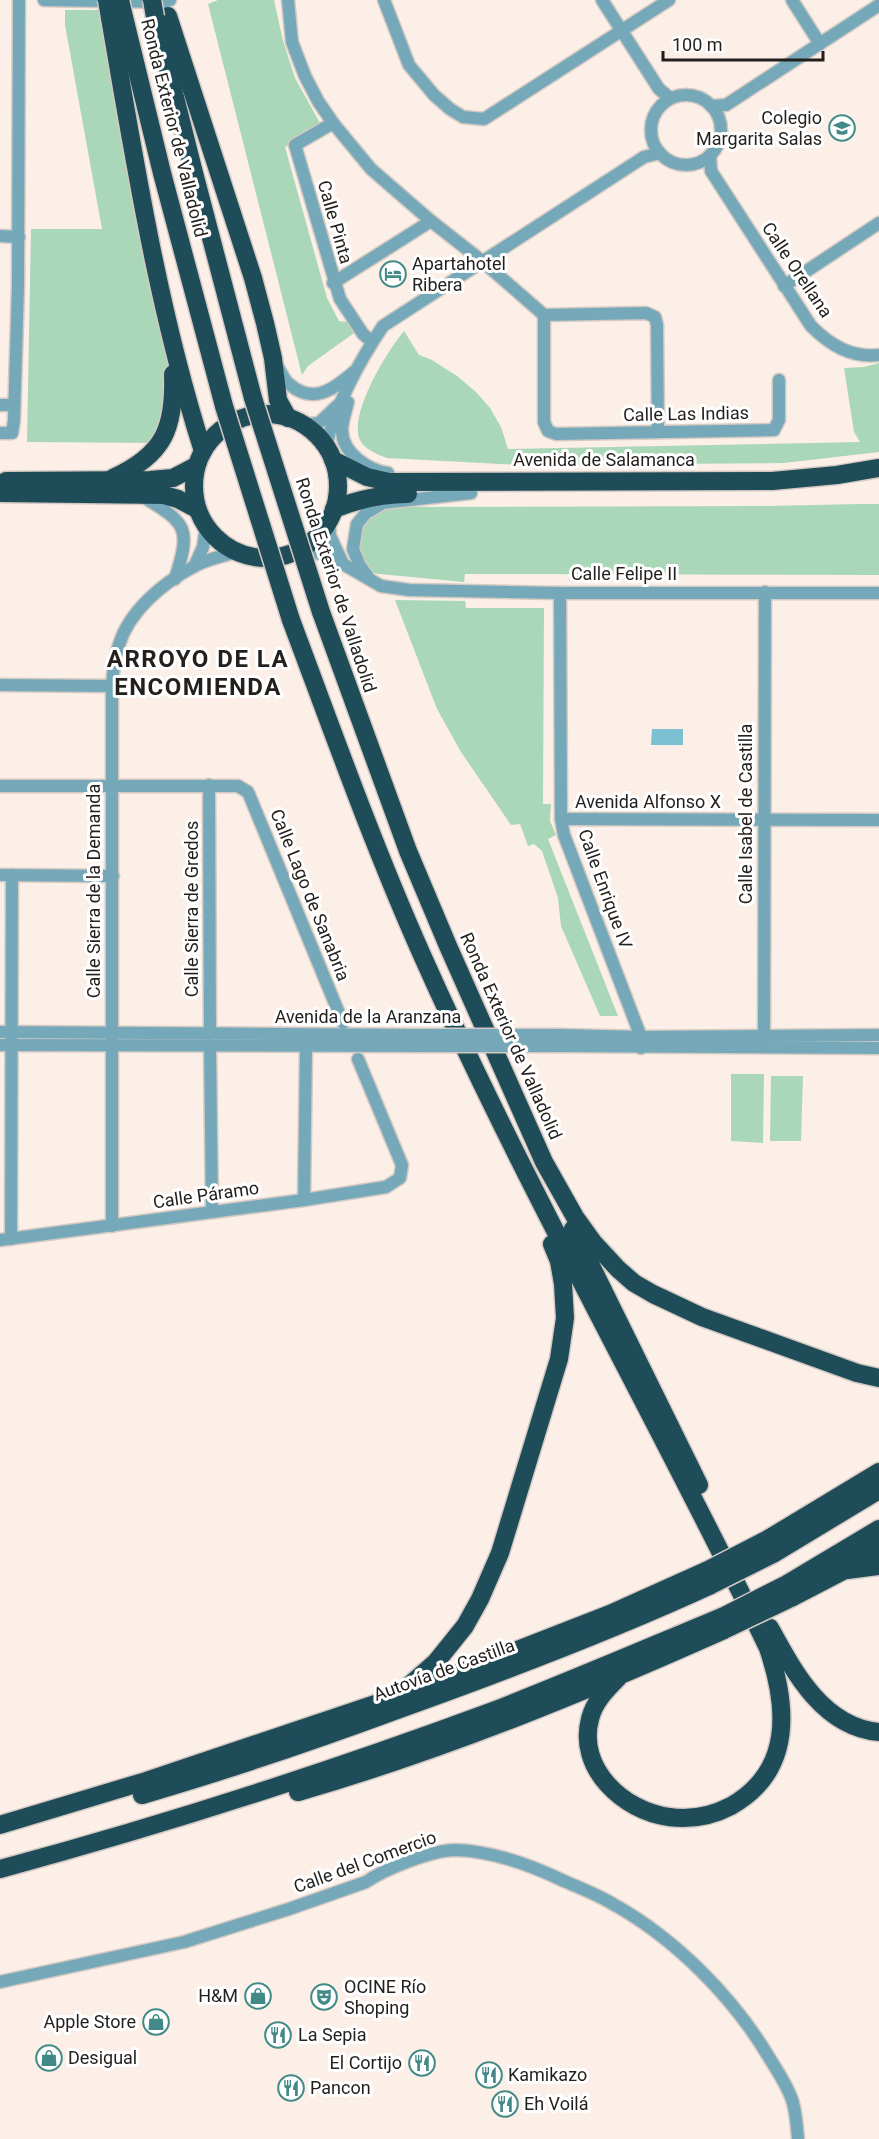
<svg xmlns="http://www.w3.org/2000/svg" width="879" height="2139" viewBox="0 0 879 2139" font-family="Roboto,sans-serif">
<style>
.green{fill:#aad7b7}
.water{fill:#7bc1d1}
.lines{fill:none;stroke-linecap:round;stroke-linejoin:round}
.minor-casing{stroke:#d4cac3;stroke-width:15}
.highway-casing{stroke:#d4cac3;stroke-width:21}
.minor{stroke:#75a9ba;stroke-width:12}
.highway{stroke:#1f4c59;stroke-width:18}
.minor-bridge-casing{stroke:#d4cac3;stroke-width:15;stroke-linecap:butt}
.highway-bridge-casing{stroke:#d4cac3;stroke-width:21;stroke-linecap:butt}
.minor-bridge{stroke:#75a9ba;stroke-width:12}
.highway-bridge{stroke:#1f4c59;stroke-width:18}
.labels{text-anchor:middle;stroke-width:6;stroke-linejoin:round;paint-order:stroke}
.poi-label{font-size:18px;fill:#231f1c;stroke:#fff;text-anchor:start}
.street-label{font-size:18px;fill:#231f1c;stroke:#fff}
.district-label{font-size:24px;font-weight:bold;letter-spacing:1.5px;fill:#231f1c;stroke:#fff}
</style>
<rect width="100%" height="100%" fill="#fbefe8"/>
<g class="green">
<polygon points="218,0 274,0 283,41 295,78 321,125 285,147 327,298 339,321 347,322 354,333 308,366 302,375 208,4"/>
<polygon points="65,10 103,10 167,345 170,394 155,443 27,442 31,229 102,229 65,25"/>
<path d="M404 331 419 355 432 360 457 376 476 392 490 408 501 427 508 449 860 442 854 432 844 368 864 367 879 363V452L784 463 522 465 387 458C377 454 365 450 360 440 348 415 387 351 404 331Z"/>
<polygon points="859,504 879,504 879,575 465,574 464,582 369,573 357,544 363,523 373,513 389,507 768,506"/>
<polygon points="395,600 465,601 466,608 544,608 543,804 551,804 550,821 556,835 548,839 618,1016 600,1016 561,926 558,898 542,851 534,844 528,846 520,824 511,825 461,752 437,709"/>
<polygon points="731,1074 764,1074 763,1143 731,1141"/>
<polygon points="771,1076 803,1076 801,1141 770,1141"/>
</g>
<polygon class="water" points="652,729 683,729 683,745 651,745"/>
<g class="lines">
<g class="minor-casing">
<g id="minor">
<polyline points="44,0 165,2 170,0"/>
<polyline points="288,0 292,42 305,76 318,101 333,123 371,169 431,221 482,261 544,315 646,313 655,317 657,325 658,432"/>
<polyline points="384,0 409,65 434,95 450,109 463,117 484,119 669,0"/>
<polyline points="602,0 659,89 670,98"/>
<polyline points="792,0 820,44"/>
<circle cx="686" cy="130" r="35"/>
<polyline points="711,106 726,105 879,5"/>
<polyline points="333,123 295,145 340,299 363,334 372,342"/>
<path d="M710 155 711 171 811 326C830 345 851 358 879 355"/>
<polyline points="0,236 19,237"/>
<polyline points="333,283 431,221"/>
<polyline points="784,286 879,223"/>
<polyline points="544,315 544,422 548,431 556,434 774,430 779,420 779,380"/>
<path d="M276 364C280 370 284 380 289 384 314 406 335 388 355 371"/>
<path d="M348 402C346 411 342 421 342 430 342 453 368 470 388 473"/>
<polyline points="0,405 14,405"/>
<polyline points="303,425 319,423 338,405"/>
<polyline points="0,433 12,433 14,420 18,286 19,0"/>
<path d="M326 446C335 406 360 360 383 326L644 157 660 153"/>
<path d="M142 496C188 524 191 528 175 579"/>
<polyline points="329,521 330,536 343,564"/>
<polyline points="304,547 343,564 381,586 409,590 560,593 879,593"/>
<polyline points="195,565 203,547 206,527"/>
<polyline points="367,575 360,566 353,549 357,524 366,513 383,503 471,493"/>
<polyline points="560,593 561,819 564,835 641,1037 641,1048"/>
<polyline points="0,685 112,686"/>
<polyline points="209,785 210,1034"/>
<polyline points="0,786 238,786 248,792 343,1023"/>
<polyline points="561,819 879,820"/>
<polyline points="0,875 113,876"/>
<polyline points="0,1032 413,1035"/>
<polyline points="561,1035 641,1037 879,1035"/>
<polyline points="764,1036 765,592"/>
<polyline points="0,1045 416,1046"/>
<polyline points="210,1046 212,1212"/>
<polyline points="562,1046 879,1048"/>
<polyline points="304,1200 306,1046"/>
<path d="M112 1226V686C113 673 114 658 119 645 129 611 163 583 193 567 206 559 223 556 237 552"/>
<polyline points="11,1239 12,875"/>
<polyline points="0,1240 304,1200 386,1187 400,1178 402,1165 358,1059"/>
<path d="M0 1982 184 1942 289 1909 366 1882C384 1869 433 1850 455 1850 492 1851 531 1865 564 1881 580 1888 598 1895 613 1904 676 1939 734 1998 770 2059 778 2072 789 2088 793 2103 796 2114 797 2127 798 2139"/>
</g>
</g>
<g class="highway-casing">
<g id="highway">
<polyline points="168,16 253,278 265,323 273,358 278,400 288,418"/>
<polyline points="124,17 162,173 224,406"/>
<polyline points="155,17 193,169 253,398"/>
<path d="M110 18C135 163 158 310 203 451"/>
<circle cx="266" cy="486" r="72"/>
<polyline points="333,460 367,477 389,482 772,481 837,475 879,468"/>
<path d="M113 478C164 455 175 428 173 374"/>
<polyline points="6,481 150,480 173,478 196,466"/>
<polyline points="0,493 164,495 178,499 197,509"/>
<path d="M334 509C359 499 381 494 408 494"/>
<polyline points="321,612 408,851 448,946 544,1162 575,1217 593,1242 618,1269 634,1283 653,1294 702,1317 857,1373 879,1378"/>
<path d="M291 620C333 732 373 845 422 955 527 1191 656 1416 768 1648 788 1707 793 1771 731 1806 712 1816 691 1820 669 1817 623 1811 577 1768 590 1719 594 1702 606 1690 618 1678"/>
<polyline points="573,1229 699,1485"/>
<polyline points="768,1539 879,1472"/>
<polyline points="773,1554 879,1490"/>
<polyline points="847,1570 879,1566"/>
<polyline points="787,1584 879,1529"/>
<polyline points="791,1598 843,1571 879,1546"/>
<path d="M770 1628C794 1672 823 1727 879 1732"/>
<polyline points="407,1693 610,1614 708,1570"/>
<path d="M298 1792C444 1750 585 1692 724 1630"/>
<path d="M142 1795C228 1770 313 1741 397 1710 503 1672 609 1632 711 1585"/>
<polyline points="0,1825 146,1781 396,1697 436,1662 465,1626 480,1599 500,1553 559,1359 565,1318 563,1284 559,1261 552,1244"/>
<path d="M0 1869C167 1824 331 1771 493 1711 570 1681 647 1648 724 1616"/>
</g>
</g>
<use href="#minor" class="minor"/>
<use href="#highway" class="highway"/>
<g class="minor-bridge-casing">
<g id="minor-bridge">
<polyline points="413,1035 561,1035"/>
<polyline points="416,1046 562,1046"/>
</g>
</g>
<g class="highway-bridge-casing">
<g id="highway-bridge">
<polyline points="107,0 110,18"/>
<polyline points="120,0 124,17"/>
<polyline points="152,0 155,17"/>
<polyline points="253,398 321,612"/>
<polyline points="224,406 291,620"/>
<polyline points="708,1570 768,1539"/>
<polyline points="711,1585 773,1554"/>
<polyline points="724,1616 787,1584"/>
<polyline points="724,1630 791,1598"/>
</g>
</g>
<use href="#minor-bridge" class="minor-bridge"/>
<use href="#highway-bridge" class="highway-bridge"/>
</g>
<defs>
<g id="school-ring" transform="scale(1.35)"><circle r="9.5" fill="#fff" stroke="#428a87" stroke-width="1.5"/><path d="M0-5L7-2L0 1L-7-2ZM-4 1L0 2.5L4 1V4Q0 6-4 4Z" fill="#428a87"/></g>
<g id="hotel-ring" transform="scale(1.35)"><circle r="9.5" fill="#fff" stroke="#428a87" stroke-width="1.5"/><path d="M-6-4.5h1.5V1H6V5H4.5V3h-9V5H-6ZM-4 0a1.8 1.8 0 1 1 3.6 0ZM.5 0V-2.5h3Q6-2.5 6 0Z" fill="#428a87"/></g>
<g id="shop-ring" transform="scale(1.35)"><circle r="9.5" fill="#fff" stroke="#428a87" stroke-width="1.5"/><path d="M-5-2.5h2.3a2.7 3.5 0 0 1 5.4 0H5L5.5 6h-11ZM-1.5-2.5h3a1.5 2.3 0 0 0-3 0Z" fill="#428a87"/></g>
<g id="theatre-ring" transform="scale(1.35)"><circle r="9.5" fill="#fff" stroke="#428a87" stroke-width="1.5"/><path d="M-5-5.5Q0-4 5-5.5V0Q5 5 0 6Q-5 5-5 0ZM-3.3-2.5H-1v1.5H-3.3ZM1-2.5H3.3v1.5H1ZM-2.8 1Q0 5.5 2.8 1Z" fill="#428a87"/></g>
<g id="restaurant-ring" transform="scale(1.35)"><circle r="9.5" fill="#fff" stroke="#428a87" stroke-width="1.5"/><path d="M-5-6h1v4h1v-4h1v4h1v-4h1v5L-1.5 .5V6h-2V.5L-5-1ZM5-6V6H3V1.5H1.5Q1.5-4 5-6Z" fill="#428a87"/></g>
</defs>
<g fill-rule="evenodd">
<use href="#school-ring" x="842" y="128"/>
<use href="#hotel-ring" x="393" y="274"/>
<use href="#shop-ring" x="258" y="1996"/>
<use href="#theatre-ring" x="324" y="1997"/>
<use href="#shop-ring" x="156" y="2022"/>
<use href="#restaurant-ring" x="278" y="2035"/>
<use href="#shop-ring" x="49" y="2058"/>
<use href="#restaurant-ring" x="422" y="2063"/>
<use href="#restaurant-ring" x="489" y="2075"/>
<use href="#restaurant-ring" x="291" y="2088"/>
<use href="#restaurant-ring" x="505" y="2104"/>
</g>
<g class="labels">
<g class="poi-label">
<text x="822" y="124" text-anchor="end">Colegio<tspan x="822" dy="21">Margarita Salas</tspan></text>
<text x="412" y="270">Apartahotel<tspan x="412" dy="21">Ribera</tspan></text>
<text x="344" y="1993">OCINE Río<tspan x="344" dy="21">Shoping</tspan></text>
<text x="238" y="2002" text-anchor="end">H&amp;M</text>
<text x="136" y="2028" text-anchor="end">Apple Store</text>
<text x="298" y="2041">La Sepia</text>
<text x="68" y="2064">Desigual</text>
<text x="402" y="2069" text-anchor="end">El Cortijo</text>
<text x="508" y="2081">Kamikazo</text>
<text x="310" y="2094">Pancon</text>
<text x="524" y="2110">Eh Voilá</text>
</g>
<g class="street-label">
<text transform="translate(174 128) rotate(76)" y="6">Ronda Exterior de Valladolid</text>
<text transform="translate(335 222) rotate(74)" y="6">Calle Pinta</text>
<text transform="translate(797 270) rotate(56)" y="6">Calle Orellana</text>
<text transform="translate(686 414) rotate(-1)" y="6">Calle Las Indias</text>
<text x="604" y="466">Avenida de Salamanca</text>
<text x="624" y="580">Calle Felipe II</text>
<text transform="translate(336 585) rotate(72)" y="6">Ronda Exterior de Valladolid</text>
<text x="648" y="808">Avenida Alfonso X</text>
<text transform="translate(746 814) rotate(-90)" y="6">Calle Isabel de Castilla</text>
<text transform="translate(605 889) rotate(70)" y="6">Calle Enrique IV</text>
<text transform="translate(94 891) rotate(-90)" y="6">Calle Sierra de la Demanda</text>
<text transform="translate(310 895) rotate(68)" y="6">Calle Lago de Sanabria</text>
<text transform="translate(192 909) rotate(-90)" y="6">Calle Sierra de Gredos</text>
<text x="368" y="1023">Avenida de la Aranzana</text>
<text transform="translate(511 1036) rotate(66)" y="6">Ronda Exterior de Valladolid</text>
<text transform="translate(206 1195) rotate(-8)" y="6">Calle Páramo</text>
<text transform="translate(444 1670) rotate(-20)" y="6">Autovía de Castilla</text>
<text transform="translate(365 1862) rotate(-20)" y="6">Calle del Comercio</text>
</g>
<g class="district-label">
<text x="198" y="667">ARROYO DE LA<tspan x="198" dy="28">ENCOMIENDA</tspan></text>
</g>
</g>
<path d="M663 51v9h160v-9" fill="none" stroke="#231f1c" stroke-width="3"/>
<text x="672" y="51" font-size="18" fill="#231f1c" stroke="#ffffff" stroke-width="4.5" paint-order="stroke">100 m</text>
</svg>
